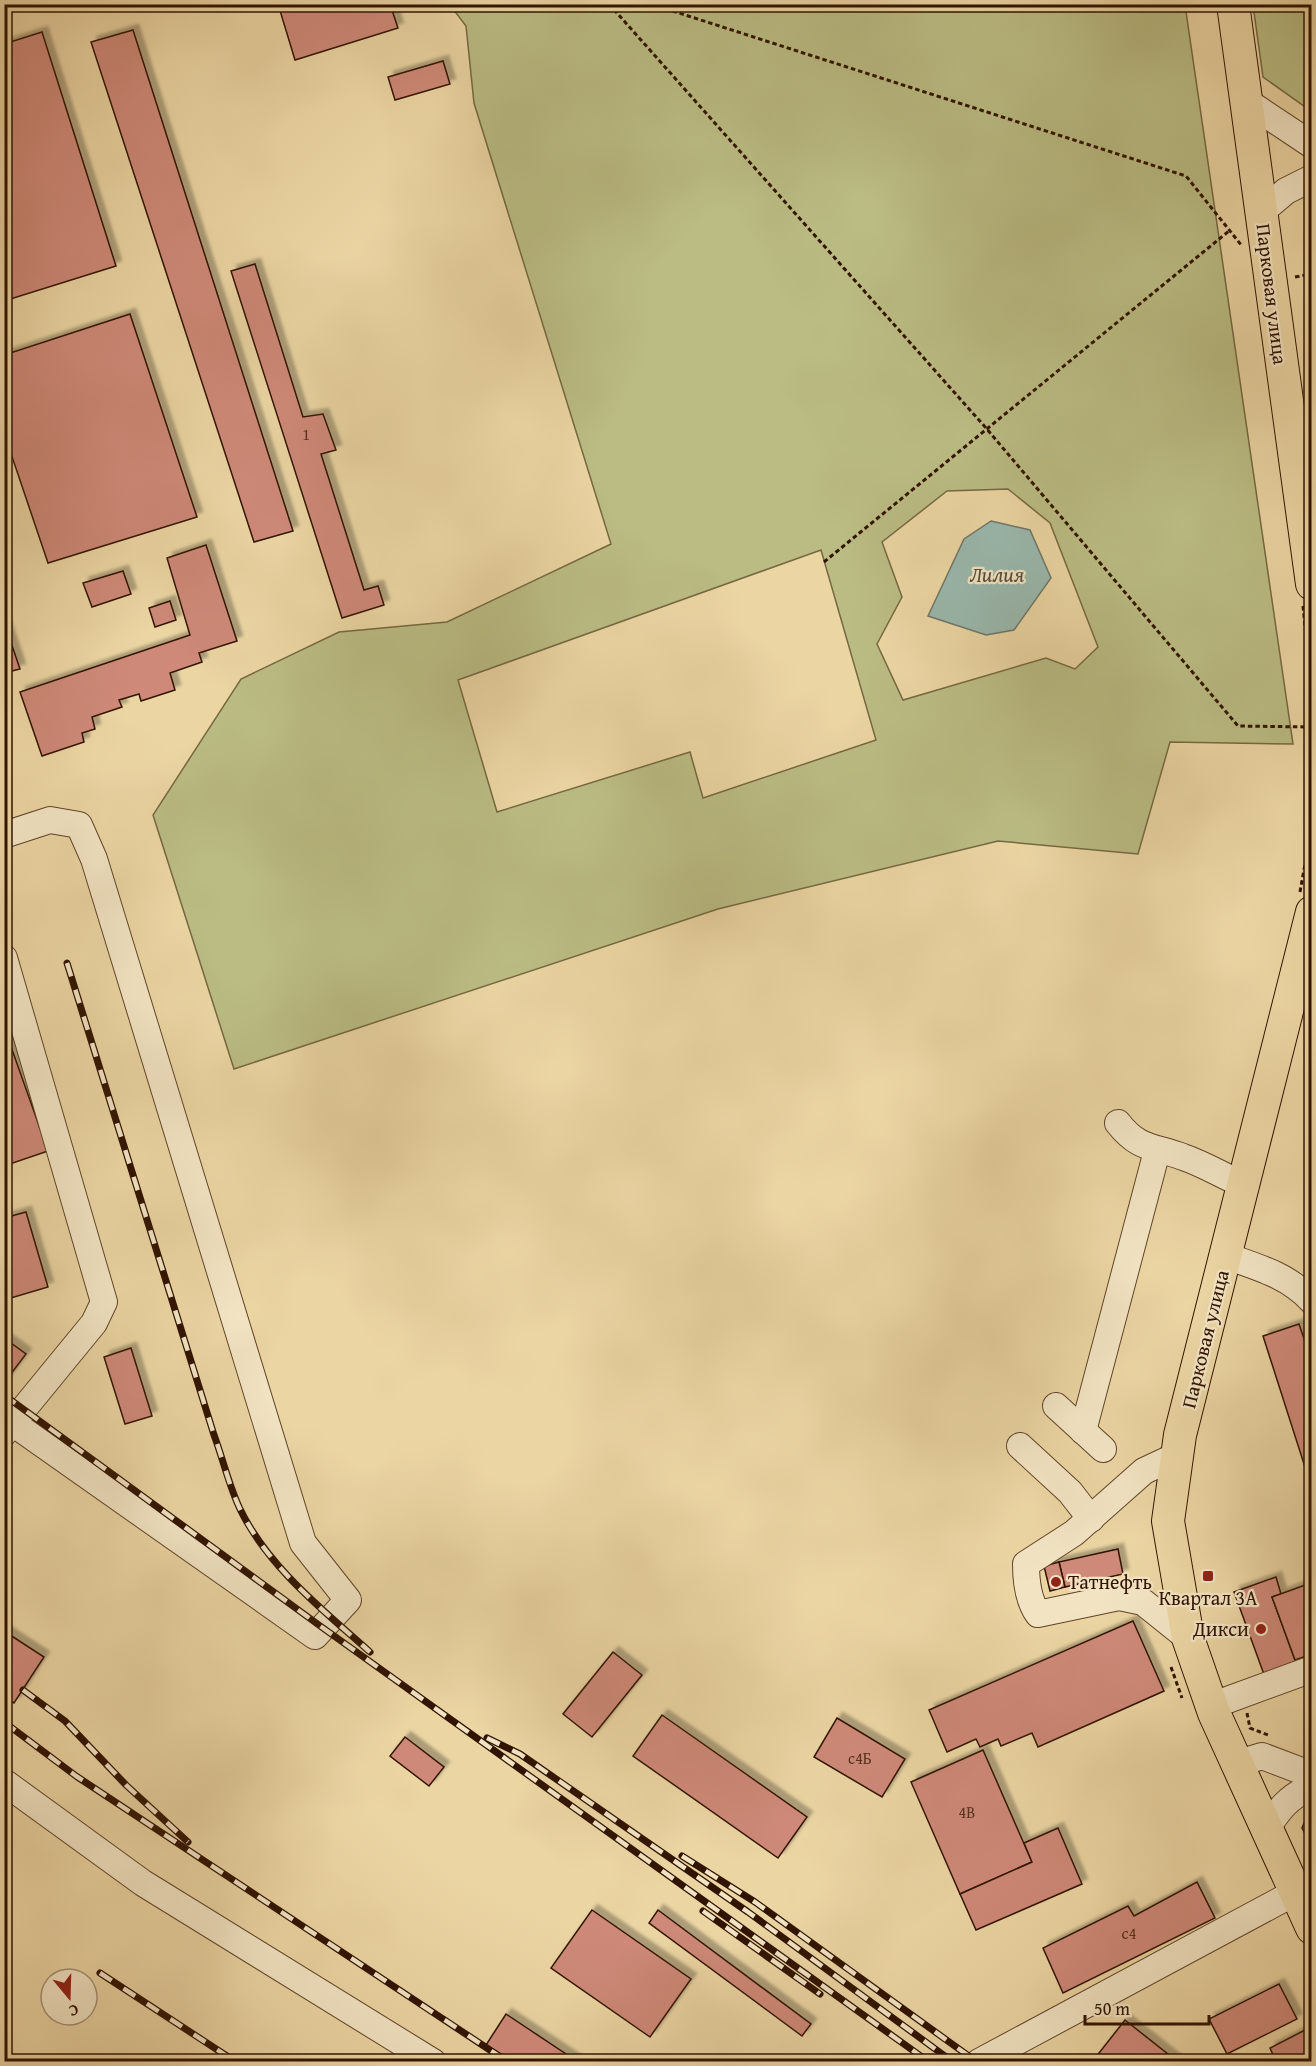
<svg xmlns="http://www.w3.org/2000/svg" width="1316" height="2066" viewBox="0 0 1316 2066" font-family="'Gentium Book Plus',serif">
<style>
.green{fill:#babc83;stroke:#766842;stroke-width:1.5;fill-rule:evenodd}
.water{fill:#99b8ad;stroke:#6f7668;stroke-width:1.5}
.building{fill:#ce8978;stroke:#311400;stroke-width:1.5;filter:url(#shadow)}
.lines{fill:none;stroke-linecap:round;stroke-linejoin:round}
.minor-casing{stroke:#604429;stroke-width:28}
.major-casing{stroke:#311400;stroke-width:34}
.path{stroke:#311400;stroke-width:3;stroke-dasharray:4.5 3;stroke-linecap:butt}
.minor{stroke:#f2e4c3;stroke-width:26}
.major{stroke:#ebd5a3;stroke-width:32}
.rail-casing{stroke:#311400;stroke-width:7}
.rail{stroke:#f2e4c3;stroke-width:4.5;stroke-dasharray:14;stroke-linecap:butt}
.poi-dot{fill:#8f2418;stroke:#f2e4c3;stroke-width:2}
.labels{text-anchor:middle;stroke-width:4.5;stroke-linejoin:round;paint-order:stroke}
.number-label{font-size:16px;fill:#58311e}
.street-label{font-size:20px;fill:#311400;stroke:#f2e4c3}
.poi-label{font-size:20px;fill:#311400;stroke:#f2e4c3;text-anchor:start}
.water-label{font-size:21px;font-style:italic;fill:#554d3d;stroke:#f2e4c3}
</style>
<defs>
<filter id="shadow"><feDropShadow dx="5.5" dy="-5.5" stdDeviation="1.5" flood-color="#0004"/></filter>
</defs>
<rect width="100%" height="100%" fill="#ebd5a3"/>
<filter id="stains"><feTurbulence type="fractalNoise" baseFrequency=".00333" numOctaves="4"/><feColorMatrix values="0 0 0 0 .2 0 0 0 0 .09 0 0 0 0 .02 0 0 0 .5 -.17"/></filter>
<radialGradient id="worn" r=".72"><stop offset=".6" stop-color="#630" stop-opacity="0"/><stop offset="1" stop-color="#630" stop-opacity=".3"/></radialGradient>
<g class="green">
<path d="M450 5H1185L1293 744 1170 742 1138 854 998 841 718 909 234 1069 153 815 241 679 339 632 447 622 611 544 474 103 466 26ZM1008 489 1050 523 1098 647 1075 669 1046 658 903 700 877 644 902 597 882 542 947 491ZM821 550 876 740 703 798 690 752 497 812 458 680Z"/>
<polygon points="1253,5 1311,5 1311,111 1263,77"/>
</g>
<polygon class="water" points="991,521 1030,530 1051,578 1014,630 986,635 928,616 964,539"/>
<g class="building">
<polygon points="278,4 390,4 398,28 295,60"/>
<polygon points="133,30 293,531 254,542 91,42"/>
<polygon points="42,32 116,266 4,301 4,44"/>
<polygon points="443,61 450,84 395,100 388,77"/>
<polygon points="255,264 303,417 323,414 336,450 321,454 364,590 378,586 384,605 342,618 231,271"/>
<polygon points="130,314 197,517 48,563 4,433 4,355"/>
<polygon points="206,545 237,641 199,653 202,662 170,673 175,690 141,701 139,694 119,700 122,707 92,717 95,729 82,733 84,742 42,756 20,692 190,635 167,558"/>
<polygon points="123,571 131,594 92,607 83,583"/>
<polygon points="170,601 176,620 155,627 149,608"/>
<polygon points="4,622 20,669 4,673"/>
<polygon points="4,1027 48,1151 4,1166"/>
<polygon points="26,1212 48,1287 4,1300 4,1218"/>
<polygon points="1299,1324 1312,1362 1312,1489 1263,1336"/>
<polygon points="4,1338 26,1354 4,1383"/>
<polygon points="131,1348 152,1416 125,1424 104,1357"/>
<polygon points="1118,1549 1123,1574 1065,1587 1059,1562"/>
<polygon points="1059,1562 1065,1587 1050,1591 1044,1566"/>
<polygon points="1276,1577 1281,1594 1272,1597 1295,1660 1302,1657 1305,1666 1266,1680 1234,1592"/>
<polygon points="1308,1584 1312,1595 1312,1654 1295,1660 1272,1597"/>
<polygon points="1133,1621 1164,1691 1038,1747 1032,1733 1001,1746 998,1739 980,1747 976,1739 947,1752 929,1710"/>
<polygon points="4,1631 44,1657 14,1703 4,1697"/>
<polygon points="613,1652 642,1675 592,1737 563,1714"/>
<polygon points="662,1715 807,1817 778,1858 633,1756"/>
<polygon points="837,1718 905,1759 882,1797 814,1757"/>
<polygon points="405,1737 444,1767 429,1786 390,1756"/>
<polygon points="983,1750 1032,1862 960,1894 911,1782"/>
<polygon points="1305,1821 1312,1823 1312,1847 1302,1828"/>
<polygon points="1058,1828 1082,1884 976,1930 960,1894 1032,1862 1024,1843"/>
<polygon points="1197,1882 1215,1918 1063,1993 1043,1948 1128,1906 1134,1916"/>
<polygon points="592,1910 691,1979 650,2037 551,1968"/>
<polygon points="658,1910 811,2024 802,2036 649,1923"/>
<polygon points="1279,1984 1297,2019 1227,2054 1209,2019"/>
<polygon points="506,2014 578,2062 512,2062 486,2045"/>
<polygon points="1125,2020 1178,2062 1092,2062"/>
<polygon points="1311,2027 1312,2062 1276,2062 1270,2048"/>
</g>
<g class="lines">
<g class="minor-casing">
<g id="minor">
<polyline points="1246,101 1312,145"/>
<polyline points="1261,212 1286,191 1312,178"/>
<polyline points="4,835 50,820 79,825 94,859 303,1543 348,1600 315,1636 4,1417"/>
<polyline points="4,958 104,1302 94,1323 4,1433"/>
<path d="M1118 1123C1139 1150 1154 1146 1183 1157 1204 1164 1223 1176 1244 1185"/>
<path d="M1226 1256C1258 1267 1289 1276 1312 1301"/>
<polyline points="1056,1406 1103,1449"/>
<polyline points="1083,1431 1157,1151"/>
<polyline points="1020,1446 1070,1492 1091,1519"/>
<path d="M1176 1456 1144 1471 1074 1533 1026 1564C1026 1581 1028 1600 1038 1614L1119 1597 1143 1602 1188 1638"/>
<polyline points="1211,1706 1312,1669"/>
<polyline points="1236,1764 1262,1756 1312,1775"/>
<polyline points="4,1782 143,1883 433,2062"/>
<path d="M1265 1831C1278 1811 1288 1796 1312 1787"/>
<polyline points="979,2062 1294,1893"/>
</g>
</g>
<g class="major-casing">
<g id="major">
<polyline points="1233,4 1312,584"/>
<polyline points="1312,912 1180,1435 1168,1521 1188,1638 1214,1713 1312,1928"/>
</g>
</g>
<g class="path">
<polyline points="609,4 986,428 1238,726 1312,727"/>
<polyline points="651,4 1186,176 1242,246"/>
<polyline points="1295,277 1311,274"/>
<polyline points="824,562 1229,231"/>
<polyline points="1303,606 1312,697"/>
<polyline points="1300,892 1312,825"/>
<polyline points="1171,1667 1182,1698"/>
<polyline points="1247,1713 1250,1728 1268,1735"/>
<polyline points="1307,1951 1312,1960"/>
</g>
<use href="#minor" class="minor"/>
<use href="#major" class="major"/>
<g class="rail-casing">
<g id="rail">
<path d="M67 963 214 1435C223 1459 229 1486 240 1509 268 1567 323 1610 370 1652"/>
<polyline points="4,1395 323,1628 929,2062"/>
<polyline points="23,1690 65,1721 126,1785 188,1842"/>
<polyline points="4,1722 76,1776 508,2062"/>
<polyline points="487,1738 520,1754 748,1912 953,2062"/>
<polyline points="682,1856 755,1902 977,2062"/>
<polyline points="703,1911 820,1994"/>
<polyline points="100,1973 236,2062"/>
</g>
</g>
<use href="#rail" class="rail"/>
</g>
<g class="poi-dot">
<rect x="1202" y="1570" width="12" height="12" rx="3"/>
<circle cx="1056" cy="1582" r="6"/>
<circle cx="1261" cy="1629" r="6"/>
</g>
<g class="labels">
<g class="number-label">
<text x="306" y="440">1</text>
<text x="860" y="1764">с4Б</text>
<text x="967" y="1818">4В</text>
<text x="1129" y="1939">с4</text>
</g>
<g class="street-label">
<text transform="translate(1272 294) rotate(83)" y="7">Парковая улица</text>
<text transform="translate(1205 1339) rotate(-76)" y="7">Парковая улица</text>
</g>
<g class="poi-label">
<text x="1068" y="1589">Татнефть</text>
<text x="1208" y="1605" text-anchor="middle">Квартал 3А</text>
<text x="1249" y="1636" text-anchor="end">Дикси</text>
</g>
<g class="water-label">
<text x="997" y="582">Лилия</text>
</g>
</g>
<rect width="1316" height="2066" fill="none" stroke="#ebd5a3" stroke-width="24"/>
<rect x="6" y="6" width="1304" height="2054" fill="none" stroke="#311400" stroke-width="3"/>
<rect x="12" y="12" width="1292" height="2042" fill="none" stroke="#311400" stroke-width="1.5"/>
<g transform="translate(69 1997) rotate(161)"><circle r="28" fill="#f2e4c3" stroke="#a59175" stroke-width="1.5"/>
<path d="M0-4.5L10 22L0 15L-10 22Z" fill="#8f2418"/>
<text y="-9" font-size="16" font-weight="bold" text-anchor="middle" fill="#311400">С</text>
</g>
<path d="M1085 2015v9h124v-9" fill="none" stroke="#311400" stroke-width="3"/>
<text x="1094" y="2015" font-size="18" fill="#311400" stroke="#f2e4c3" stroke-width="4.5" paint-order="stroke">50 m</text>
<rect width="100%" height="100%" filter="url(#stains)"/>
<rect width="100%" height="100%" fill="url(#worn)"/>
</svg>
